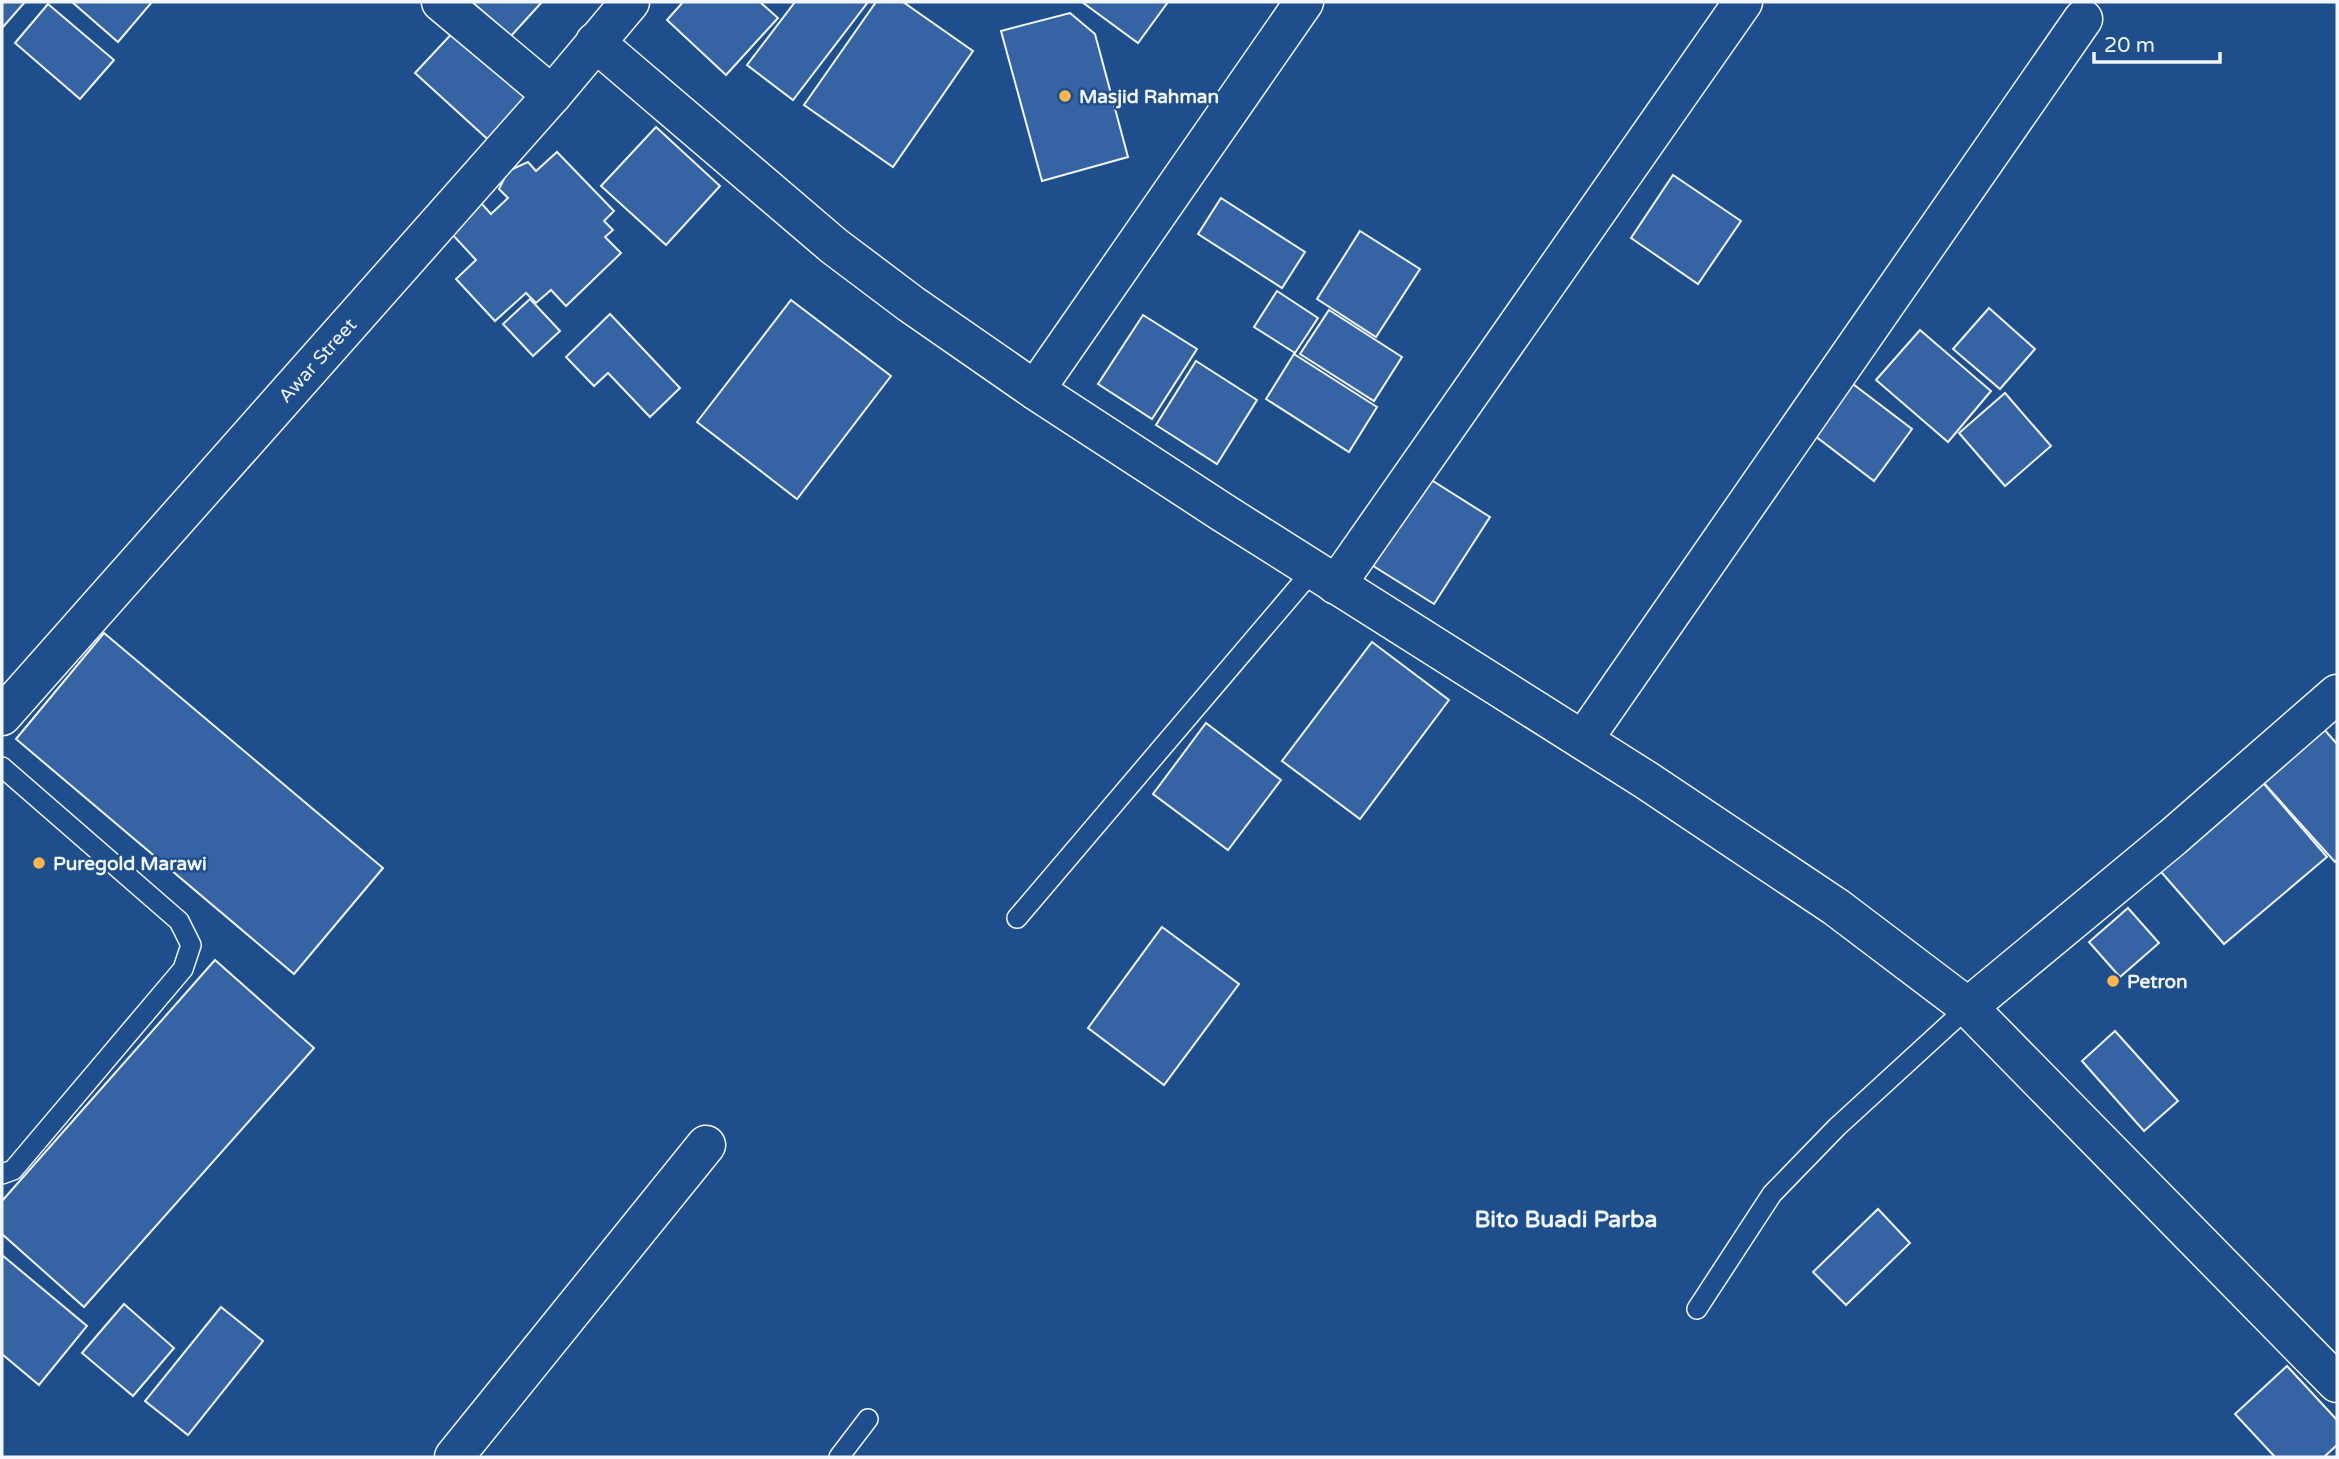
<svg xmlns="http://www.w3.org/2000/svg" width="2339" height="1459" viewBox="0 0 2339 1459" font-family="'Varela Round',sans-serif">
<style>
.building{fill:#3563a3;stroke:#f2f6ff;stroke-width:2}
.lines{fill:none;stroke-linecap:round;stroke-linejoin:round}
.lane-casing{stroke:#f2f6ff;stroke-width:22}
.street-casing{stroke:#f2f6ff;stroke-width:41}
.secondary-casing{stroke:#f2f6ff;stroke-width:41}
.lane{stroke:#1f4e8c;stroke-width:19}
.street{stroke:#1f4e8c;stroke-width:38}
.secondary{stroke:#1f4e8c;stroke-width:38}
.poi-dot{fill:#ffb74d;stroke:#1f4e8c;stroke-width:2.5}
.labels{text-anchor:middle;stroke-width:5;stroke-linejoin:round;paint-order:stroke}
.poi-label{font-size:19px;font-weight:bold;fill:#f2f6ff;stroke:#1f4e8c;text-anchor:start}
.street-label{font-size:19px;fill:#f2f6ff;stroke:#1f4e8c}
.quarter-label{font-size:23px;font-weight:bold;fill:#f2f6ff;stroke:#1f4e8c}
</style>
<rect width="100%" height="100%" fill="#1f4e8c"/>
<g class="building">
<polygon points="2,2 25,2 3,27 2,26"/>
<polygon points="72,2 152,2 118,42"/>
<polygon points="472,2 542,2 511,36"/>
<polygon points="683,2 760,2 778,18 726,75 667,20"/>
<polygon points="795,2 868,2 793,100 747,65"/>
<polygon points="876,2 903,2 973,51 893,167 804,105"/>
<polygon points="1082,2 1168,2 1138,43"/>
<polygon points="48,4 114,60 80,99 15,43"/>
<polygon points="1070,13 1095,34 1128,157 1042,181 1001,31"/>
<polygon points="459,26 537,97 494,145 415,73"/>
<polygon points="656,127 720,186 666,245 601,186"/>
<polygon points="557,152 614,211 604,221 613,230 605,237 621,253 566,306 551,290 536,303 526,293 495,321 456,279 476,260 451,233 473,208 482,204 491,214 508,198 499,189 508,171 528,162 536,171"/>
<polygon points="1673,175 1741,221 1698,284 1631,238"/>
<polygon points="1221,198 1305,252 1282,288 1198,234"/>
<polygon points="1360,231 1420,269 1376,337 1317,299"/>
<polygon points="1277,291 1318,318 1295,353 1254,327"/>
<polygon points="530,299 560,331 533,356 503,324"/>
<polygon points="791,300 891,376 797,499 697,422"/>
<polygon points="1989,308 2035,349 2000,389 1953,349"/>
<polygon points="1329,310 1402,357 1374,401 1300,354"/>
<polygon points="610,314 680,388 650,417 608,373 594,386 566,357"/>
<polygon points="1143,315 1197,349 1152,419 1098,384"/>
<polygon points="1920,330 1991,391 1948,442 1876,380"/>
<polygon points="1294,354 1377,407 1349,452 1266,399"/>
<polygon points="1196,361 1257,400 1217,464 1156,425"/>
<polygon points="1845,378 1912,429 1874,481 1806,429"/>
<polygon points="2005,393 2051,446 2005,486 1959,433"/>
<polygon points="1425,476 1490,517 1434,604 1370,564"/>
<polygon points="104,633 383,868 294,974 16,739"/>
<polygon points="1372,642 1449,700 1360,819 1282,761"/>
<polygon points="1206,723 1281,780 1228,850 1153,794"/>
<polygon points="2322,727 2337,744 2337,860 2335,862 2262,781"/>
<polygon points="2259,778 2327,857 2224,944 2156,866"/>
<polygon points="2128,908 2159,943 2120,977 2089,942"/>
<polygon points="1162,927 1239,984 1164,1085 1088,1028"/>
<polygon points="215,960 314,1048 84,1307 2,1234 2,1201"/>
<polygon points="2115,1031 2178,1101 2144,1131 2082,1061"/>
<polygon points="1878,1209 1910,1243 1846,1305 1813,1272"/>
<polygon points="2,1255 87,1326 39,1385 2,1354"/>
<polygon points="124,1304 174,1348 133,1396 82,1353"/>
<polygon points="221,1307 263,1341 188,1435 145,1401"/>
<polygon points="2287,1366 2337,1420 2337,1445 2324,1457 2275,1457 2235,1414"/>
</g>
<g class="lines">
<g class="lane-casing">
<g id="lane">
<polyline points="2,767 179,921 191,945 183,969 13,1170 2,1174"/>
<polyline points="1017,918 1313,570"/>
<polyline points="1697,1309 1772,1194 1837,1127 1968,1007"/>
<polyline points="839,1457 868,1419"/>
</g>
</g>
<g class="street-casing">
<g id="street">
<polyline points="441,2 552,95"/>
<polyline points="1336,585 1743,2"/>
<polyline points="1583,740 2083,19"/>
<polyline points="1968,1007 2173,837 2337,694"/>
<polyline points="454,1457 706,1145"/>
</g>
</g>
<g class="secondary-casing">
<g id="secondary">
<polyline points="595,42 834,246 911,304 1035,390 1222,512 1646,780 1836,907 1968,1007 2337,1383"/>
<polyline points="1035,390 1304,2"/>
<polyline points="2,716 552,95 630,2"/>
</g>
</g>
<use href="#lane" class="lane"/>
<use href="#street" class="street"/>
<use href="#secondary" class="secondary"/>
</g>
<g class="poi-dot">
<circle cx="1065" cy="96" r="7"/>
<circle cx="39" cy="863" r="7"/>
<circle cx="2113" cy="981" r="7"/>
</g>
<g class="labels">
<g class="poi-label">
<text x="1079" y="103">Masjid Rahman</text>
<text x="53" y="870">Puregold Marawi</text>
<text x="2127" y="988">Petron</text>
</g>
<g class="street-label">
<text transform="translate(317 360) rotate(-48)" y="7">Awar Street</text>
</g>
<g class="quarter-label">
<text x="1566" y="1227">Bito Buadi Parba</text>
</g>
</g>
<rect width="2339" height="1459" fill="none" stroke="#f2f6ff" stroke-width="7"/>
<path d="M2094 52v10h126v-10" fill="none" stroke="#f2f6ff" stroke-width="3.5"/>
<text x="2104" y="52" font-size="21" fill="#f2f6ff" stroke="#1f4e8c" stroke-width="5" paint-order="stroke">20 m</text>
</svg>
